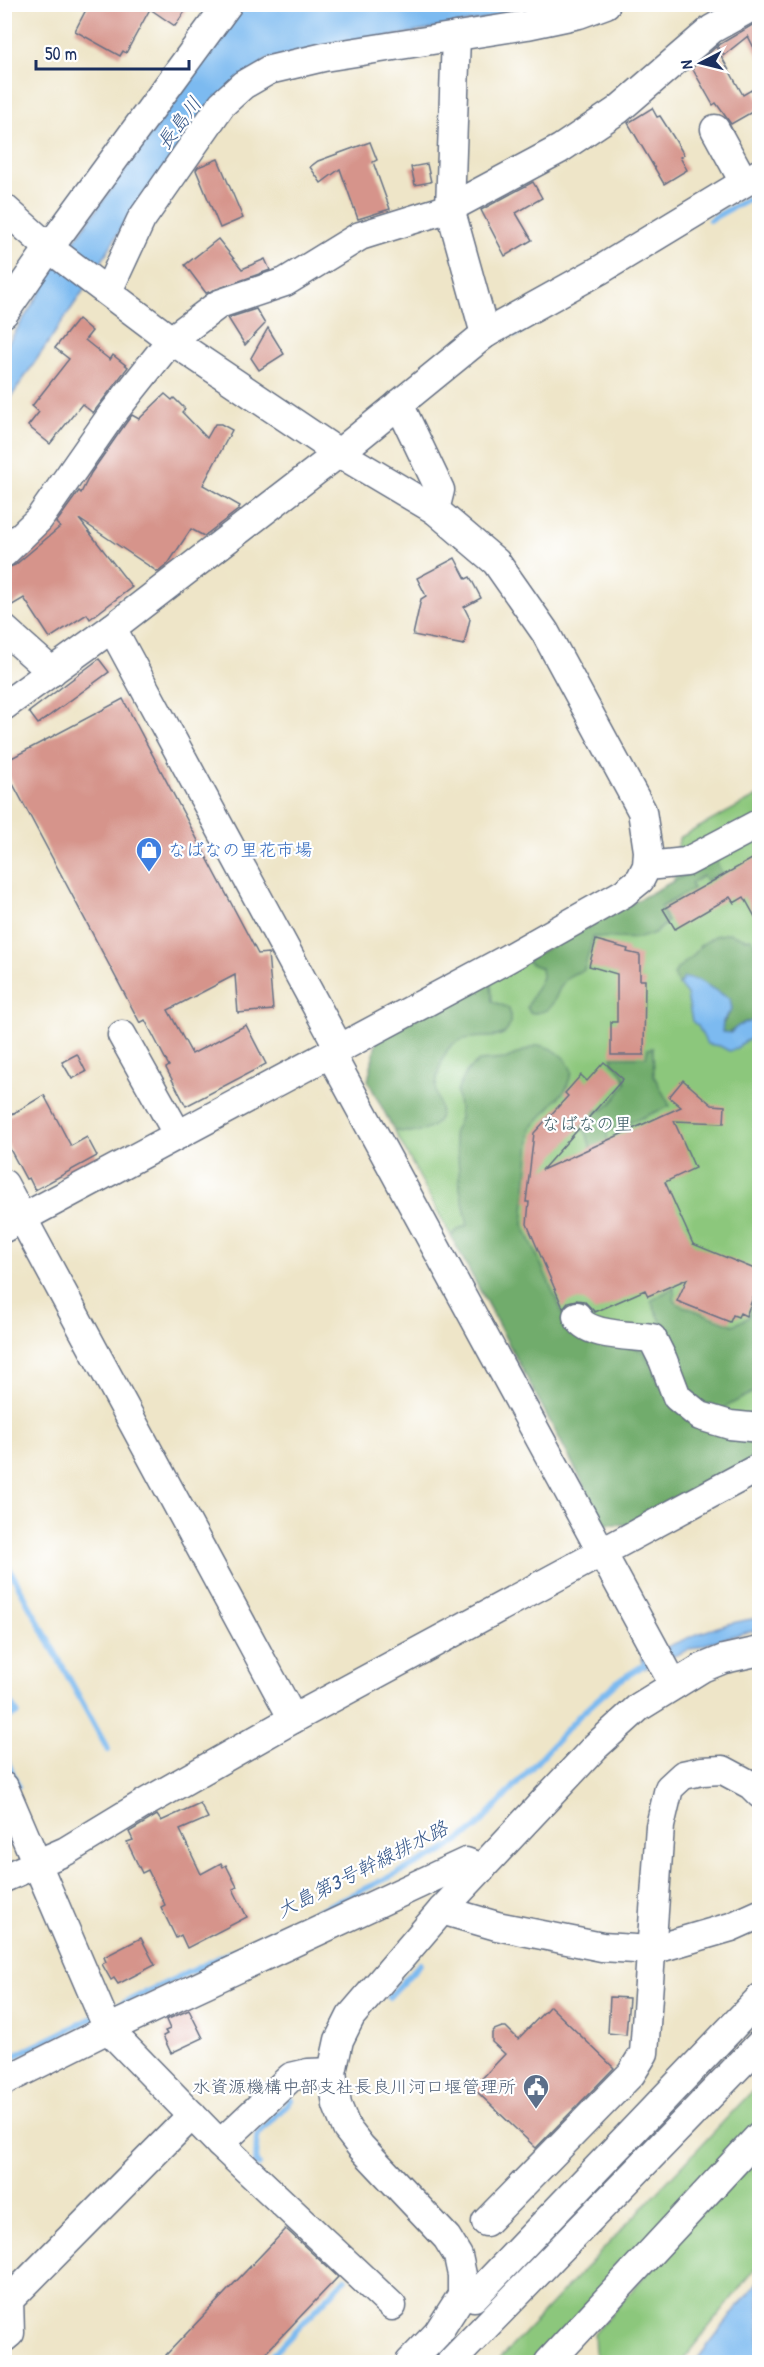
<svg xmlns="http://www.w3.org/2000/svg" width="764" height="2367" viewBox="0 0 764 2367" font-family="'Patrick Hand','Klee One',sans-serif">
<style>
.green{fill:#8cc77c;stroke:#547b6d;stroke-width:1.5}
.forest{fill:#71ac6c;stroke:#466e65;stroke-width:1.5}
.water{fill:#7cbaf0;stroke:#4c74a7;stroke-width:1.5}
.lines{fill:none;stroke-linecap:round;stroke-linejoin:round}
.stream{stroke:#7cbaf0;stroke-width:6}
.building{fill:#d6948b}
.minor-casing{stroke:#656f83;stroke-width:31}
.minor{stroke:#fff;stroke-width:28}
.labels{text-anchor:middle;stroke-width:4.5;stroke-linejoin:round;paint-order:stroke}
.shop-label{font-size:18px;fill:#366cbe;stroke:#fff;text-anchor:start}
.park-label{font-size:18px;fill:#3d5d67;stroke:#fff}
.service-label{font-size:18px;fill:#4e5e75;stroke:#fff;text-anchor:end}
.water-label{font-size:20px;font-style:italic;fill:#38598a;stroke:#fff}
</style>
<rect width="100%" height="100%" fill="#fff"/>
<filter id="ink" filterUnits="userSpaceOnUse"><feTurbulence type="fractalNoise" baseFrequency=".0167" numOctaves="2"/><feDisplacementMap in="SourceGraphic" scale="12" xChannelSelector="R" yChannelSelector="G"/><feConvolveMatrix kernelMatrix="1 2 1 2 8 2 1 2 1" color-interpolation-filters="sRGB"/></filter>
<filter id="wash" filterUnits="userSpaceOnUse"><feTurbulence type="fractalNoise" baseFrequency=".008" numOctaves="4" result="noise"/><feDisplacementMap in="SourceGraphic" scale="24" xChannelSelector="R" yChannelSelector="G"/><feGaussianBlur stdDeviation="1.35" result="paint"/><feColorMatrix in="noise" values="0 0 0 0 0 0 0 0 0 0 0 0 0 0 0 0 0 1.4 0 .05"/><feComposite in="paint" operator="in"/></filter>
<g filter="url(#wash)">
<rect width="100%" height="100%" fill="#eee5c8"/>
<g class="green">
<polygon points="759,795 759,1460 605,1524 368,1081 377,1039 674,881 679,838"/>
<polygon points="755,2088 759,2092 759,2124 533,2362 497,2362"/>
<polygon points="759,2144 759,2264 681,2362 600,2362 595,2353 594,2334"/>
</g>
<g class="forest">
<path d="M715 859 722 873 706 881 703 876 691 883 693 889 661 907 667 922C648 946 620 937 593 937L584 970C580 972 573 973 570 976 551 990 561 1014 530 1013L527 1007 542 977 541 968 529 963V958Z"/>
<polygon points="729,933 746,939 751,938 759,952 759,1016 753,1022 745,1022 728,1033 722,1032 721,1027 729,1014 684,978 679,985 674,975 677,969 693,956 700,946 715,936"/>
<path d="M491 978 492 1001 509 1008C519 1056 469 1024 449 1048 442 1057 435 1080 436 1091 437 1098 441 1107 440 1114 437 1134 408 1134 394 1130L368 1081 377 1039Z"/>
<path d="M538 1045C552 1047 567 1056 572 1072L566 1089 531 1128 523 1224 564 1317 644 1352 661 1388 759 1437V1460L638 1525 605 1524 451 1236 459 1229 468 1225 460 1189 458 1156 453 1134 460 1118 457 1091 467 1071 479 1061 505 1059Z"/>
<path d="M653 1048 654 1076 670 1106 607 1132 608 1146 591 1149 587 1135 582 1126 584 1115 589 1109C607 1117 617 1095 626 1083L622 1072 612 1063V1057H646L648 1049Z"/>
<polygon points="674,1287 674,1299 677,1304 733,1325 748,1318 759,1289 759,1389 722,1409 699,1401 682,1381 680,1361 651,1301"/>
</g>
<g class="water">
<polygon points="243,5 560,5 265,60 127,218 92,278 5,406 5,348 62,258"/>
<path d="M684 978 698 980 730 999 732 1009 723 1021 722 1032 731 1033C740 1020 750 1026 759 1016V1038C740 1038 744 1048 729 1051L720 1046 707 1044 698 1026 692 1021 687 995 679 985Z"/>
<path d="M759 1618V1630C719 1637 682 1652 645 1668L641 1659C679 1641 717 1623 759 1618Z"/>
<polygon points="759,2280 759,2362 695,2362"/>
</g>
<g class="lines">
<g class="stream">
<polyline points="710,220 760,192"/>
<polyline points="516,334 530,324"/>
<polyline points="4,1559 108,1750"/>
<polyline points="4,1694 17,1713 4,1721"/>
<polyline points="4,1754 18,1786"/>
<polyline points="389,1997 420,1964"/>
<polyline points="107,2011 442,1852 476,1828 580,1715 617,1682 649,1662"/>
<polyline points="4,2061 95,2017"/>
<polyline points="259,2165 256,2163 257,2136 291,2100"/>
<polyline points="266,2362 345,2279"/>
</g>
</g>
<g id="blocks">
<g class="building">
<polygon points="89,4 190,4 175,26 150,9 126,53 123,51 120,56 75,31"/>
<polygon points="759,21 759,58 748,36 724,55 717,46"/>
<polygon points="716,47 743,95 753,89 759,100 759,108 731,124 716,103 713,105 692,68"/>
<polygon points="652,108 657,117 660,116 674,138 684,155 680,157 687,170 664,184 628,123"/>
<polygon points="370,142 377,160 373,162 390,209 358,219 340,169 321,183 310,167 318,161"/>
<polygon points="218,159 243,218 220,228 196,170 198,167"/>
<polygon points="427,164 431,182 415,185 411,167"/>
<polygon points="533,182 542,198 516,213 532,240 505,256 481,210"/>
<polygon points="218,239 242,269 265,259 270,270 206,293 185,265"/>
<polygon points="256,309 265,324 245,345 228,318"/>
<polygon points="78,319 92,331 85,340 110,360 113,355 128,367 93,413 82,404 50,444 28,426 39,412 32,406 69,359 55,348"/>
<polygon points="268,328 284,354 259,370 251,358"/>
<polygon points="165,394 172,400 174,398 185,409 182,412 207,438 215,424 221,424 232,430 203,485 240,506 238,510 204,536 191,529 168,564 158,572 79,519 132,587 90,619 87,614 50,638 24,598 4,610 4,569 15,565 60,527 56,523 79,491 81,493 91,473 126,423 132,415 139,419"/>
<polygon points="455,558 466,579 470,577 481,598 464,607 470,619 464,645 413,635 421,599 426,596 417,578"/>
<polygon points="99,659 109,672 38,724 29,712"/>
<polygon points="123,699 258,954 268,953 273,1010 238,1013 235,975 168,1010 192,1054 246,1025 266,1064 186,1106 166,1068 169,1066 145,1020 140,1023 4,767 4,762"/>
<polygon points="759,855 759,924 744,897 734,903 730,897 675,929 663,909"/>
<polygon points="596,940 628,949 627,952 640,955 640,980 645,980 644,1055 611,1055 611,1022 617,1022 617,974 589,966"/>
<polygon points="77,1054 86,1072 72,1079 62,1062"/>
<polygon points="604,1062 623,1079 542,1170 681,1107 669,1097 683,1080 712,1105 725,1106 724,1123 674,1121 695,1168 665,1182 693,1244 757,1270 755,1275 759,1276 759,1282 746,1316 740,1313 738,1317 733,1315 730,1322 677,1301 687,1279 648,1296 645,1290 595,1312 584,1301 576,1300 568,1302 563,1308 527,1224 529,1202 526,1202 534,1133 568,1096 565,1093 581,1075 587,1081"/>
<polygon points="44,1095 71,1146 87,1137 97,1156 35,1190 29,1178 26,1179 4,1138 4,1119"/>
<polygon points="200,1803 208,1818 180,1830 201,1874 221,1863 223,1867 226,1865 237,1887 233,1889 247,1917 187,1948 181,1935 176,1938 161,1907 165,1905 148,1870 142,1873 127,1842 133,1840 129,1832 157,1815 161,1821"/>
<polygon points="141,1938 155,1965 118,1984 114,1978 111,1980 102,1964 106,1962 104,1957"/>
<polygon points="610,1997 629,1998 626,2035 608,2033"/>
<polygon points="550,2006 614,2068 536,2148 473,2088 505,2054 492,2042 492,2033 494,2030 502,2027 506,2027 518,2039"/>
<polygon points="189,2010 203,2038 171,2053 163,2036 167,2034 165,2031 170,2029 166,2020"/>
<polygon points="286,2229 338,2277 257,2362 174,2362 166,2355"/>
</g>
</g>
</g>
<g filter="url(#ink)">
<use href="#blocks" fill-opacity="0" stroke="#656f83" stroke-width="1.5"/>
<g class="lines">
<g class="minor-casing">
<g id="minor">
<polyline points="456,36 450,208 485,334"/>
<polyline points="715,129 744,182"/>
<polyline points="4,208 49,248 171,340 339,453 435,510 496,562 545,632 642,811 648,851 647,866 640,880 624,893 505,960 4,1228"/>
<polyline points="108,291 141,220 222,104 243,85 269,70 324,57 527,25 579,14 606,4"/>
<polyline points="4,313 49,248 228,4"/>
<polyline points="399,404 440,490 435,510"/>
<polyline points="4,553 39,519 113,413 171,340 219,304 285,282 360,236 450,208 560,149 618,110 712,29 757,4"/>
<polyline points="112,628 339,1048"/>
<polyline points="4,629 52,672"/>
<polyline points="4,706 112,628 339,453 485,334 600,270 760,173"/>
<polyline points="647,866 686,862 760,823"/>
<polyline points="122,1035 178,1135"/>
<polyline points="330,1053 674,1685"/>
<polyline points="4,1184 293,1719"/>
<path d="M577 1316C586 1337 631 1335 652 1338L663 1360 677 1397 700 1416 730 1425 760 1428"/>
<polyline points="4,1787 108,2029 220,2144 392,2306"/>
<polyline points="4,1878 66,1851 145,1803 293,1719 760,1467"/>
<polyline points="442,1910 497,1926 602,1947 652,1950 731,1927 760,1914"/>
<polyline points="332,2072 337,2105 347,2129 361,2147 447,2238 458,2256 462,2275 462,2295 437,2334 410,2362"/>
<polyline points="4,2081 108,2029 466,1862 482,1868"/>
<polyline points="220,2144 291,2077 308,2073 332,2072 339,2040 351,2016 442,1910 596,1746 639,1707 702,1668 724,1659 760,1651"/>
<polyline points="486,2222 631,2074 644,2053 660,1826 669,1788 683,1775 702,1771 723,1770 751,1785 760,1794"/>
<polyline points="474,2297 760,1998"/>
<polyline points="4,2338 10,2333 9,2300 192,2115"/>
<polyline points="451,2362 760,2044"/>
<polyline points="549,2362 760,2135"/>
</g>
</g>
<use href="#minor" class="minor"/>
</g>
</g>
<defs>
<g id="shop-pin" transform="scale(1.35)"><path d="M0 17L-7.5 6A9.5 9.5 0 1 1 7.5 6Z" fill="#3f7fe0" stroke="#fff"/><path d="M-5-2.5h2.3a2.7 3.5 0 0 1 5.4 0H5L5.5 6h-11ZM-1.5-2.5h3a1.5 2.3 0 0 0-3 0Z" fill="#fff"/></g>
<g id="civic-pin" transform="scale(1.35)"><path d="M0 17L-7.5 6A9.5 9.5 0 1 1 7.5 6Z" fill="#5c6f8a" stroke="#fff"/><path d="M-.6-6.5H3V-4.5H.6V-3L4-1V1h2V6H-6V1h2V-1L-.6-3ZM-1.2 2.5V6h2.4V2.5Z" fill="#fff"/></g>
</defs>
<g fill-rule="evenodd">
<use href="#shop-pin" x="149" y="850"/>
<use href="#civic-pin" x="536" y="2087"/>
</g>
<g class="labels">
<g class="shop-label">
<text x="168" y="856">なばなの里花市場</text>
</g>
<g class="park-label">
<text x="587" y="1130">なばなの里</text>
</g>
<g class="service-label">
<text x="516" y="2093">水資源機構中部支社長良川河口堰管理所</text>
</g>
<g class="water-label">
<text transform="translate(179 123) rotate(-53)" y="7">長島川</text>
<text transform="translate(362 1869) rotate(-27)" y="7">大島第3号幹線排水路</text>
</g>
</g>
<rect width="764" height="2367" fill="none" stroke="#fff" stroke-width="24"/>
<g transform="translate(701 63) rotate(263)" stroke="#ffffff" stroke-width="4.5" paint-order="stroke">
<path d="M0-4.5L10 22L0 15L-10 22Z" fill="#1b2f5e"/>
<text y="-9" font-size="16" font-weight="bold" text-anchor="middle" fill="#1b2f5e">N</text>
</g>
<path d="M36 60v9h153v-9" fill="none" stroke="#1b2f5e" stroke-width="3"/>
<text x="45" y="60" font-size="18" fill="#1b2f5e" stroke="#ffffff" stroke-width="4.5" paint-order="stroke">50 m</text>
</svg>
